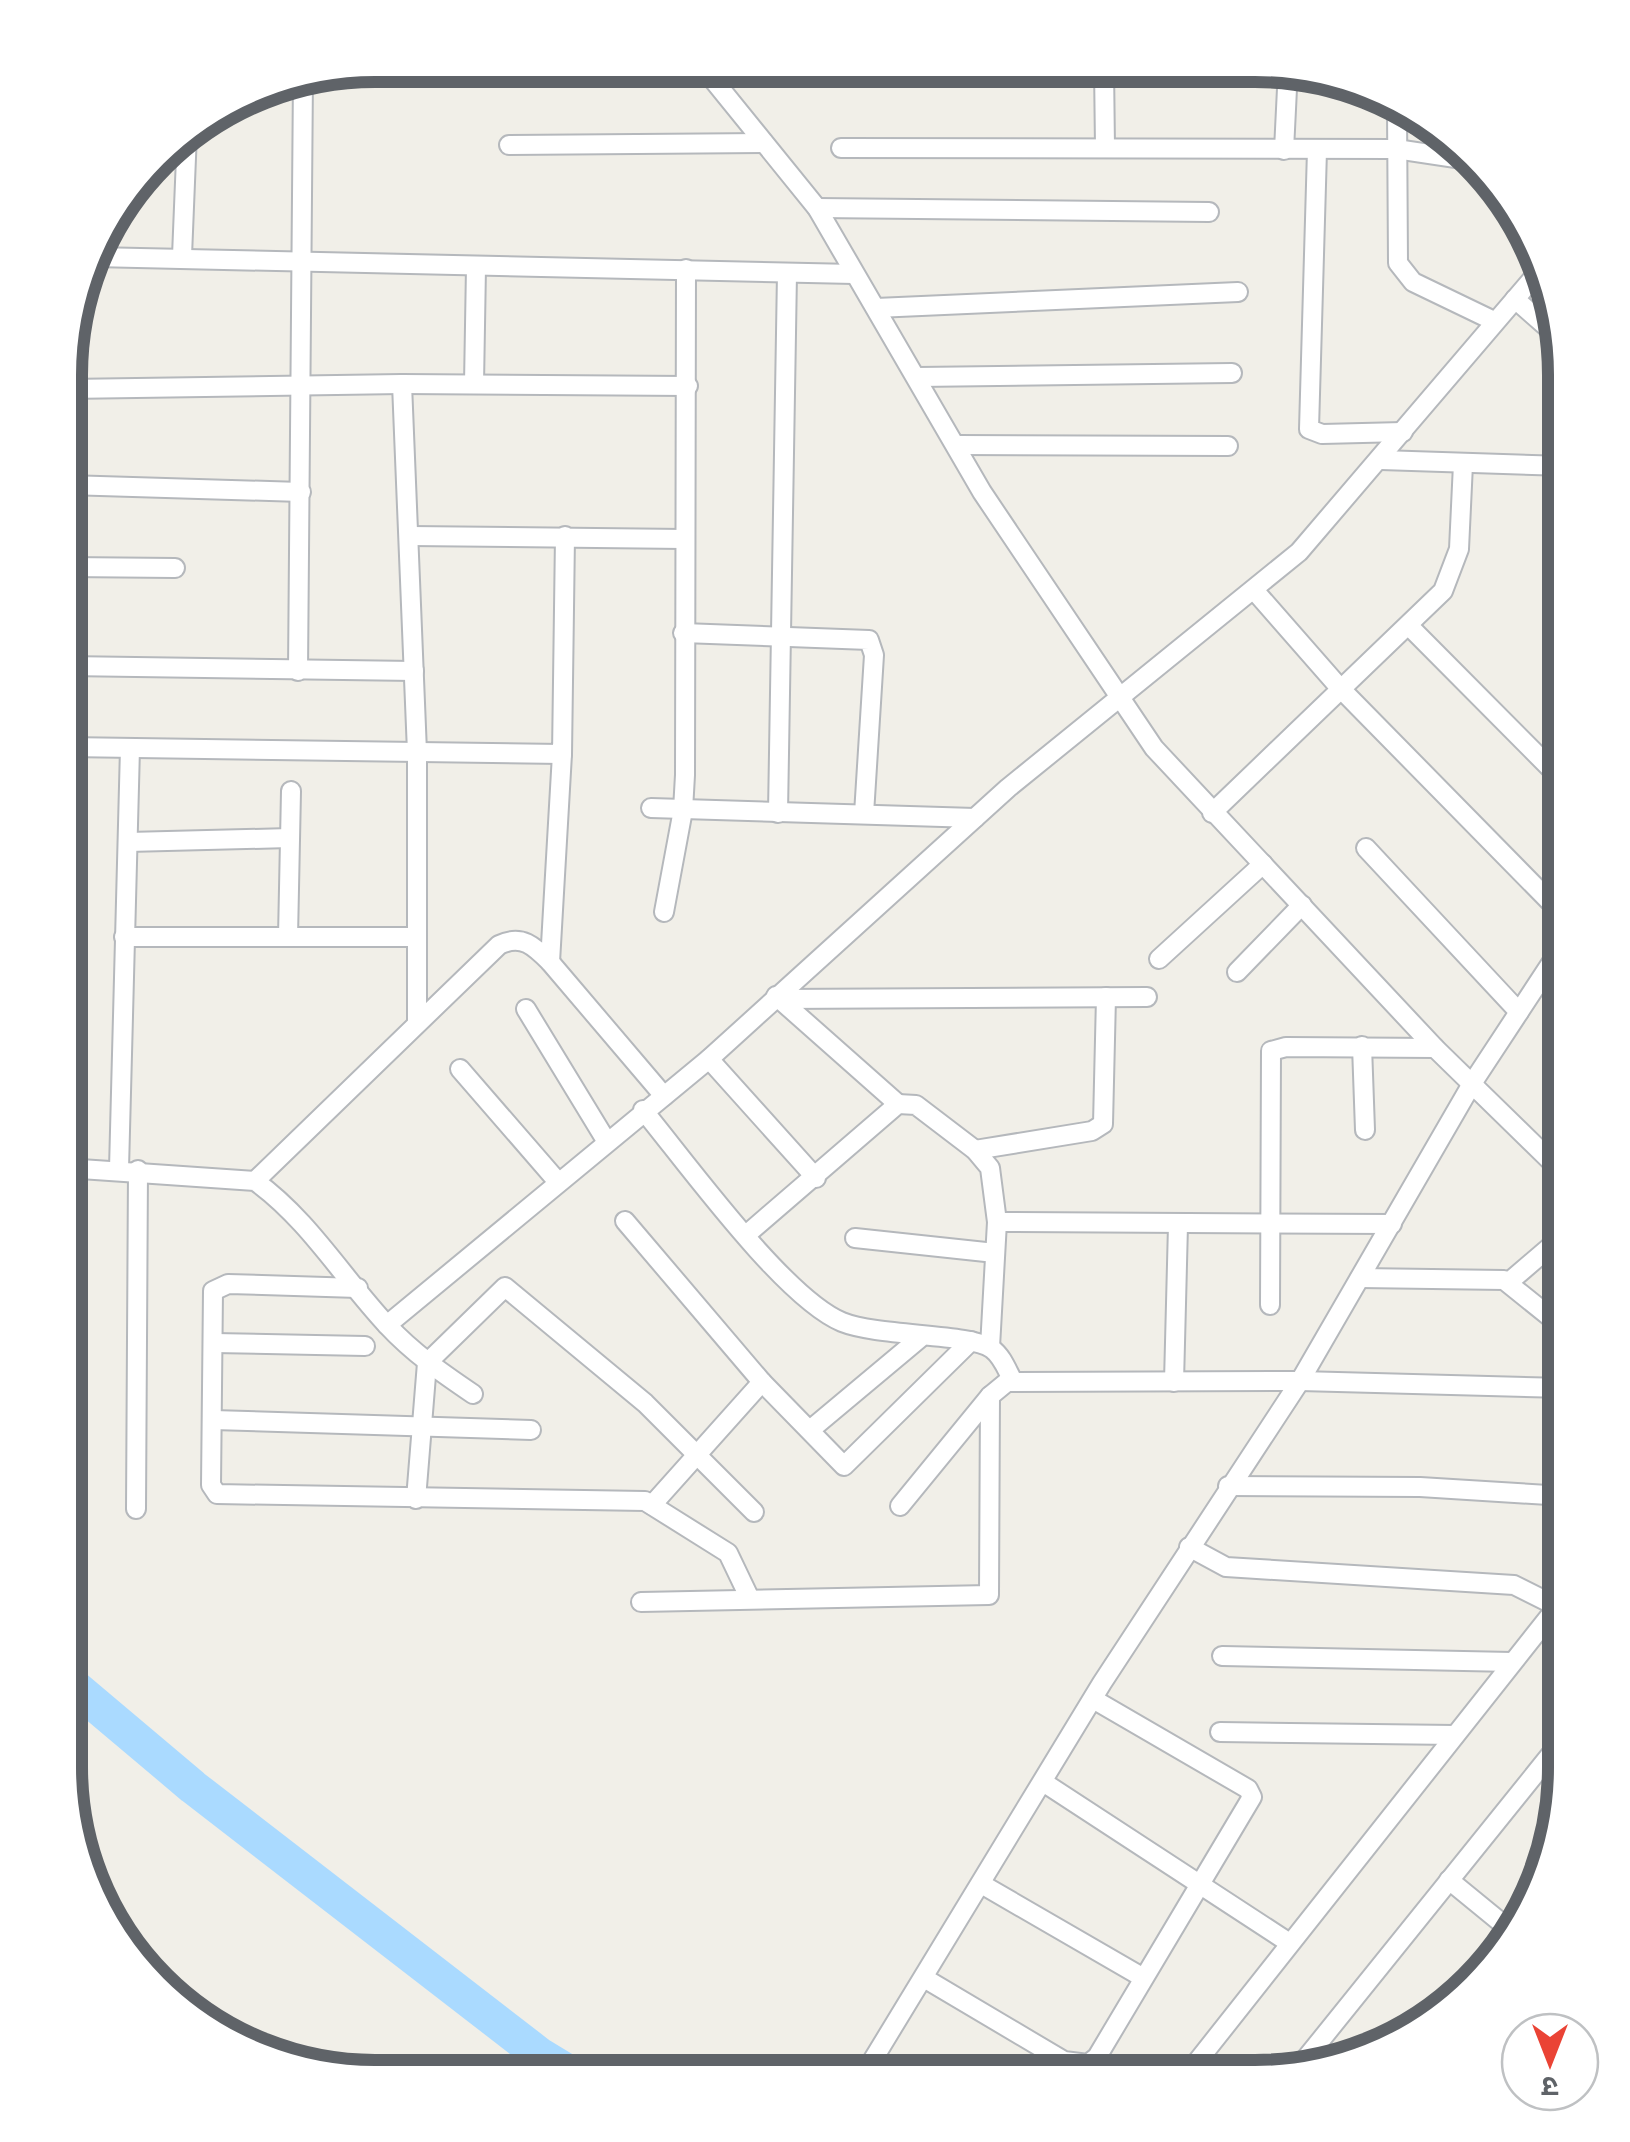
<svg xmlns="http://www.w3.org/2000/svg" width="1630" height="2142" viewBox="0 0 1630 2142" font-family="'Alegreya Sans','Noto Sans Devanagari',sans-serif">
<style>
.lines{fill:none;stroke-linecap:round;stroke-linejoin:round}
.river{stroke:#aadaff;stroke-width:35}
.street-casing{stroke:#b5b8bc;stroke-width:22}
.street{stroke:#fff;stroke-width:18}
.rim{fill:none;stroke:#5f6368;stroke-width:12}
</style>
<rect width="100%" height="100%" fill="#f1efe8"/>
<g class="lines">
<polyline class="river" points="65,1679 193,1787 540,2055 573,2075"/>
<g class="street-casing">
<g id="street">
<polyline points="702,66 817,208 982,492 1154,748 1435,1048 1565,1175"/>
<polyline points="1104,67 1105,148"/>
<polyline points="1397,110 1398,263 1413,282 1494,321"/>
<polyline points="509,145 764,143"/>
<polyline points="841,148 1396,149 1469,160"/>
<polyline points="1284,150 1288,68"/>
<polyline points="1317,150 1309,429 1322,434 1403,432"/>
<polyline points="817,208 1209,212"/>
<polyline points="182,256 187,133"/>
<polyline points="94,257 854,274"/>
<polyline points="1515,299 1556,335"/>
<polyline points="876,308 1238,292"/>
<polyline points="918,377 1232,373"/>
<polyline points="402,384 417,752 417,1023"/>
<polyline points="474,384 476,267"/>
<polyline points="68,389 402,384 688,386"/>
<polyline points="957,445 1228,446"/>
<polyline points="1381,460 1565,466"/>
<polyline points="67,485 301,492"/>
<polyline points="410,536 684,539"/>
<polyline points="67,567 175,568"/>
<polyline points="1254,590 1339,687 1565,917"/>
<polyline points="1410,627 1565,783"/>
<polyline points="683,633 869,640 874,655 864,814"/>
<polyline points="67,666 414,671"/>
<polyline points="298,671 303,77"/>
<polyline points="67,747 562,754 565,536"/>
<polyline points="291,791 288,937 417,937"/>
<polyline points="651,808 975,818"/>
<polyline points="778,813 787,273"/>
<polyline points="1212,813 1443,591 1459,549 1463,464"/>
<polyline points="128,842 290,838"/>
<polyline points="1366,848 1519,1012"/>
<polyline points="664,912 683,810 685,775 686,269"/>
<polyline points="124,937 288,937"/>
<polyline points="1159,959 1263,864"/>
<polyline points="550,962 562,754"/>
<polyline points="1237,972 1302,905"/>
<polyline points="776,996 898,1104"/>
<polyline points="779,999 1147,997"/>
<polyline points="526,1009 607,1142"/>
<polyline points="1362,1046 1365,1130"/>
<polyline points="709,1059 816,1178"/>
<polyline points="460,1069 558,1182"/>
<path d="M643 1110C686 1162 784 1298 842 1322 879 1337 972 1333 992 1349 1002 1356 1007 1370 1013 1381"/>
<polyline points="975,1150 1092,1131 1103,1124 1106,997"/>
<path d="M66 1168 255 1181C308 1219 343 1278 387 1325 413 1353 442 1373 473 1394"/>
<polyline points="119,1169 130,748"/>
<path d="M255 1181 499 945C522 934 534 946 550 962L664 1096"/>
<polyline points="625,1221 762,1382 844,1466 971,1341"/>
<polyline points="997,1222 1392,1224"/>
<polyline points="746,1235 898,1104 916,1105 975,1150 990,1168 997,1222 990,1347"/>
<polyline points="855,1238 995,1253"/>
<polyline points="1360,1278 1504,1280 1565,1329"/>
<polyline points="1509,1282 1565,1234"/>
<polyline points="358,1288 228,1284 213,1291 211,1485 217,1494 645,1501 728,1553 750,1599"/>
<polyline points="1270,1305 1271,1051 1286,1047 1435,1048"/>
<polyline points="387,1325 709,1059 1008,788 1299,552 1540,270"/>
<polyline points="214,1343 365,1346"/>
<polyline points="1174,1382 1178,1225"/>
<polyline points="213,1420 531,1430"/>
<polyline points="810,1430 920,1338"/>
<polyline points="1228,1486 1420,1487 1564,1496"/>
<polyline points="416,1499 427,1363 505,1287 645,1403 754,1512"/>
<polyline points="652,1505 762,1382"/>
<polyline points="900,1506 990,1396 1007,1382 1300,1381 1564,1388"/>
<polyline points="136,1509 138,1170"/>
<polyline points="1189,1547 1226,1567 1514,1585 1564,1610"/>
<polyline points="641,1602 989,1595 990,1396"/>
<polyline points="1222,1656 1512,1662"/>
<polyline points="1220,1732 1455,1735"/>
<polyline points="1043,1782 1288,1942"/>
<polyline points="1449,1880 1515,1934"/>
<polyline points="983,1885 1142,1977"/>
<polyline points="924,1978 1064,2061 1088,2064 1097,2057 1252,1797 1248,1789 1093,1699"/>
<polyline points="1299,2067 1564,1738"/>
<polyline points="863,2076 1102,1683 1300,1381 1473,1082 1565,942"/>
<polyline points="1185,2077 1564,1598"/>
</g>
</g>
<use href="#street" class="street"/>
</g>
<path d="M0 0H1630V2142H0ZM375 82H1255A293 293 0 0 1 1548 375V1767A293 293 0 0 1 1255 2060H375A293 293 0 0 1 82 1767V375A293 293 0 0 1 375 82Z" fill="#fff" fill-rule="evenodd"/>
<path class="rim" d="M375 82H1255A293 293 0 0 1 1548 375V1767A293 293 0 0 1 1255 2060H375A293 293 0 0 1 82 1767V375A293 293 0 0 1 375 82Z"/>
<g transform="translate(1550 2062) rotate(180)"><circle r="48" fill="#ffffff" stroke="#bfc1c3" stroke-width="2.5"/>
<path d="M0-8L18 38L0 25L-18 38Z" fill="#ea4335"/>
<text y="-15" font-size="28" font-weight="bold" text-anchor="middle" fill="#5f6368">उ</text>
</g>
</svg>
